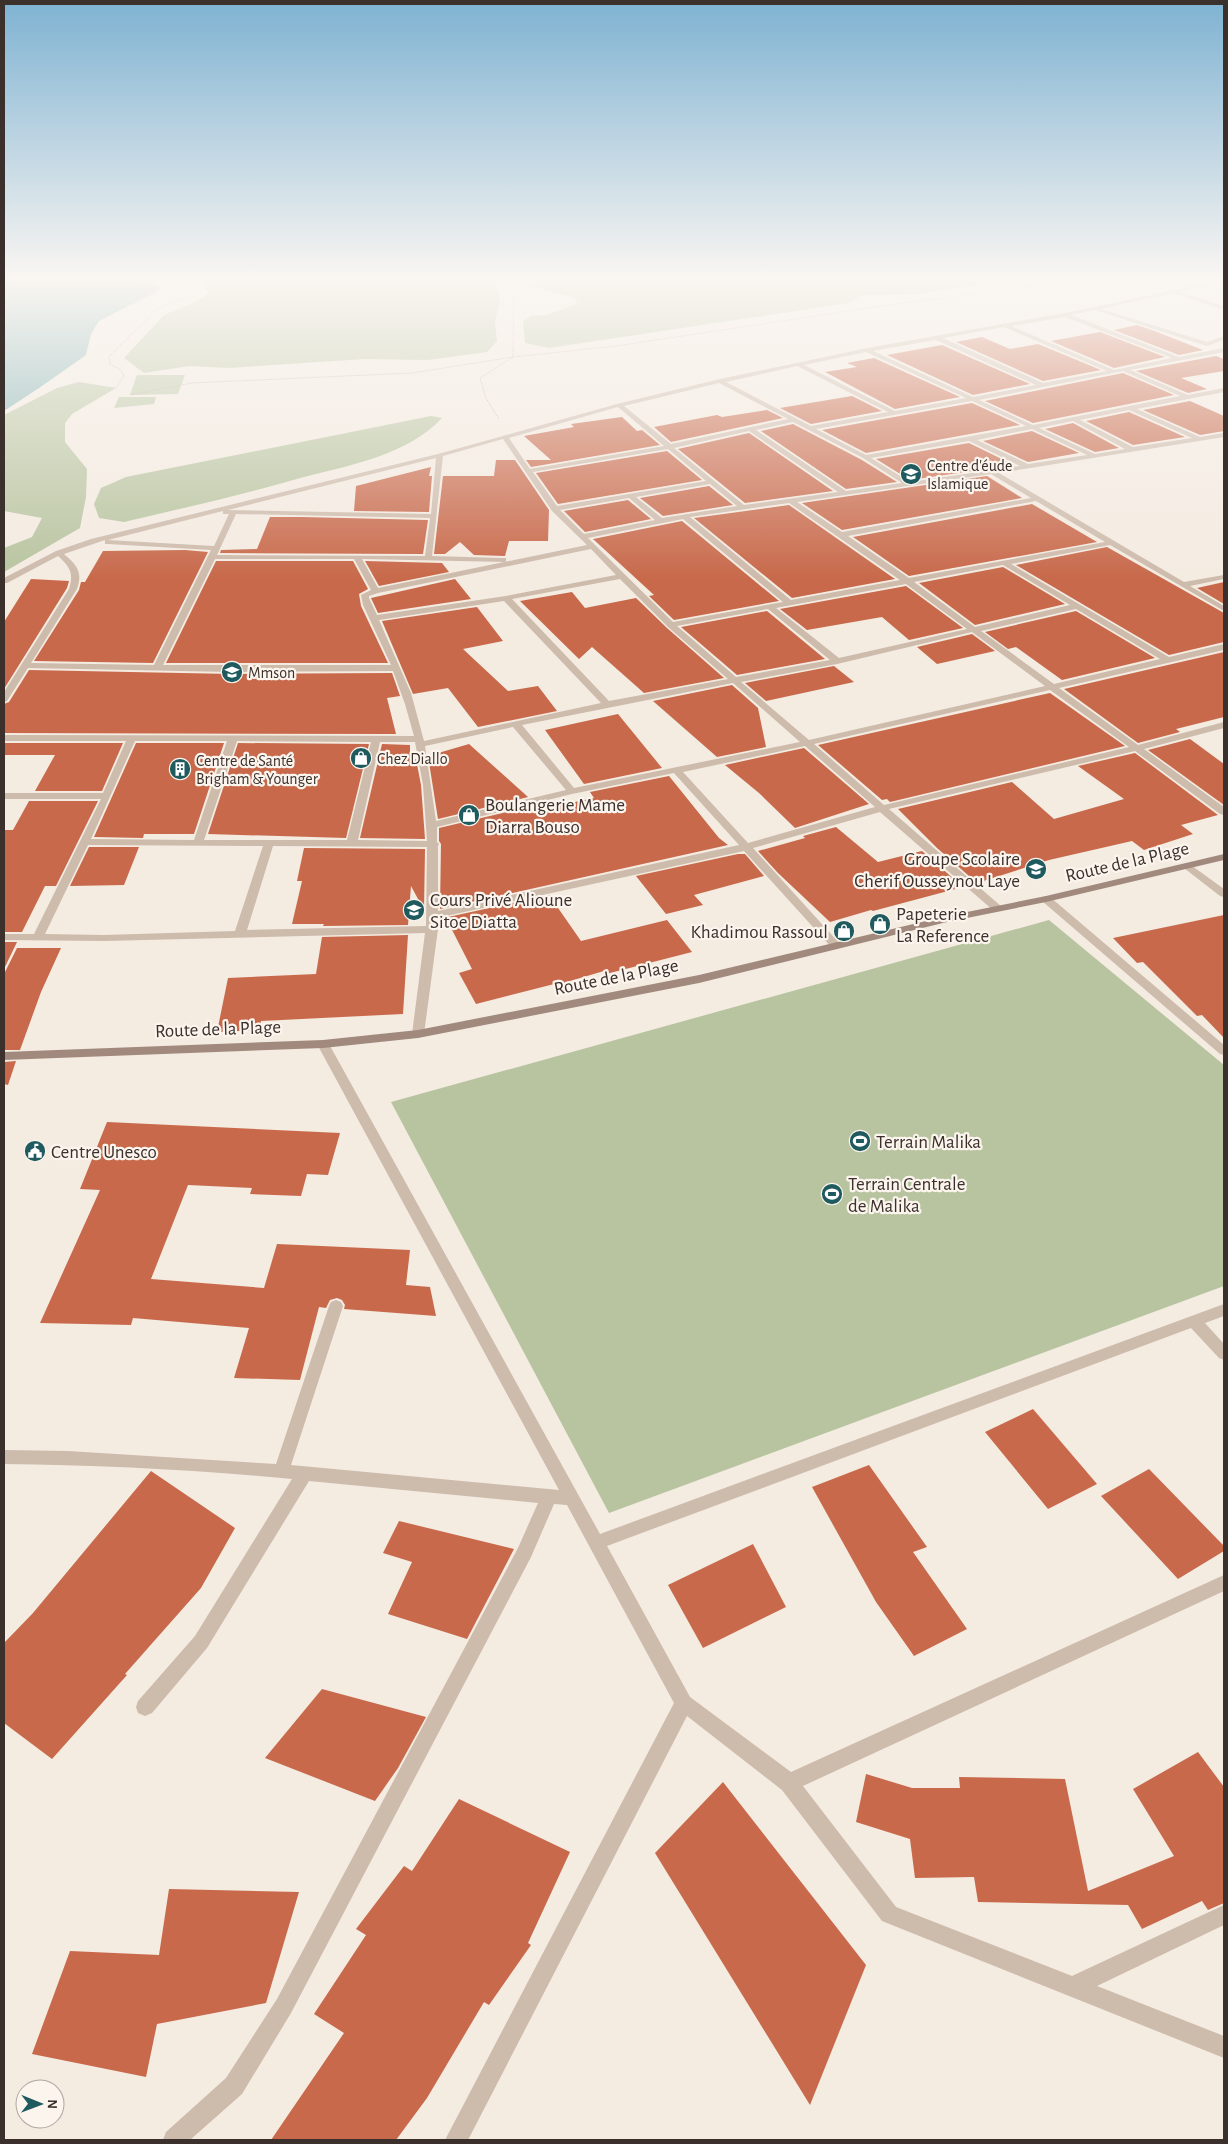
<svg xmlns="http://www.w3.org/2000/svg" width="1228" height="2144" viewBox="0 0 1228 2144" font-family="'Alegreya Sans',sans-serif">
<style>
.green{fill:#b8c4a0}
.water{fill:#7fb0b2}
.building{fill:#c8694b}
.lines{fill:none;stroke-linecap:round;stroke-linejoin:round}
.path{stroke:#b9a596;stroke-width:1;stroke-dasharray:1 1;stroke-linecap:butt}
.street{fill:#cdbbac;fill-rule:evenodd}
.secondary{fill:#a18a7d;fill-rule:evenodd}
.labels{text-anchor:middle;stroke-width:4.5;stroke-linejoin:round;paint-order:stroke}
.far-poi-label{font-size:16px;fill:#3b302b;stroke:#fbf5ee;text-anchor:start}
.poi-label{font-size:19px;fill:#3b302b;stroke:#fbf5ee;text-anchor:start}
.street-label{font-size:19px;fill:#3b302b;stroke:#fbf5ee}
</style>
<rect width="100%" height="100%" fill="#f4ebe1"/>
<g class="green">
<polygon points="200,279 495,279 500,301 495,321 497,341 487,352 428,360 365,359 229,368 189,366 144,373 124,358 164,315 191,304 209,293"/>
<polygon points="537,279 1024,279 916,294 861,295 849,303 549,348 525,343 523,321 533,315 547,315 574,305 578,302 572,297 533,287"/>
<polygon points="137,375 185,375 178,394 130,395"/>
<polygon points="79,382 116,388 72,414 65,423 65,442 87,469 86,497 80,528 4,572 4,548 32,537 42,518 4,511 4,415 57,388"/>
<polygon points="119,397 156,397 154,404 114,408"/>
<path d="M431 416 442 418C407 455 351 465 304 477 245 494 184 508 124 522L99 518 94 504 101 488 126 477Z"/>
<polygon points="1049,920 1224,1065 1224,1286 609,1513 391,1102"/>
</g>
<path class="water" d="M4 279C38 279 134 272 160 287L158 291 99 321 91 334 86 355 39 388 4 411Z"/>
<g class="building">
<polygon points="1137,325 1157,332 1203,350 1179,355 1114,330"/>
<polygon points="1100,332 1165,357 1114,368 1051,341"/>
<polygon points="982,337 1010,349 1038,344 1101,370 1043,381 956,342"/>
<polygon points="942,345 1030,384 973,395 887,355"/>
<polygon points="1216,356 1224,359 1224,371 1181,378 1207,389 1188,393 1136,371"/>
<polygon points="874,358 960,397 895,409 825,372 857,367 847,363"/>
<polygon points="1123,373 1174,395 1033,423 985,401"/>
<polygon points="852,396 882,411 811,424 780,408"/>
<polygon points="1190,401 1224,416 1224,431 1200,435 1143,410"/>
<polygon points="972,403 1020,425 866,453 822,430"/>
<polygon points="767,410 783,418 671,442 654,427 717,415 722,417"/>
<polygon points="1129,412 1185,437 1133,445 1086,421"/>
<polygon points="622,417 637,431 642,430 660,445 531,467 526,460 551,460 524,436 574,427 571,424"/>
<polygon points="1073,423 1119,448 1095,452 1045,429"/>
<polygon points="793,424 862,460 897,482 846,489 761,431"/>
<polygon points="1032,431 1079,453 1028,462 983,441"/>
<polygon points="749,433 833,491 745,503 678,449"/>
<polygon points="969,443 1014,465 910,480 876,459"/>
<polygon points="667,451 702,480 558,504 536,473"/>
<polygon points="496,460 515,460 549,510 548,541 509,541 505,556 474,555 460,542 445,554 434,554 443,476 494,476"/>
<polygon points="431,467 429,476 432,476 429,512 354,511 356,486"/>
<polygon points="987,476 1022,498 842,530 802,503"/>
<polygon points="709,486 733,505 663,516 640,498"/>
<polygon points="628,500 651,519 585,532 564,511"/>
<polygon points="1032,504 1097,542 909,576 853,537"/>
<polygon points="789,505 895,579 792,598 694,518"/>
<polygon points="270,517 302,517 428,520 423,554 220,553 221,550 257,549"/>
<polygon points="682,521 779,601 674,620 649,596 654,595 593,539"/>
<polygon points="1107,547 1224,613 1224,642 1169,655 1016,565"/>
<polygon points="185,550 208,552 153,663 34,661 79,590 81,582 85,582 103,551"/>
<polygon points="216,561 353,561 368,589 359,594 361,606 388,663 166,663"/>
<polygon points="365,561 442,563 449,572 379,586"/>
<polygon points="1003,567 1065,604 975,625 919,583"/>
<polygon points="31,579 69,581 67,588 4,689 4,622"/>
<polygon points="455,579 471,599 378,613 371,598"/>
<polygon points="1224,582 1224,604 1197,588"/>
<polygon points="906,586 963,628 909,640 882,617 807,630 780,609"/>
<polygon points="572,592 585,608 636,598 667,628 724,678 644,693 592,647 579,659 520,601"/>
<polygon points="477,607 503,641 463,649 508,691 538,686 557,711 478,727 448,688 413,694 382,621"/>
<polygon points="767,611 825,659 737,675 681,627"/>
<polygon points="1076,611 1155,658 1062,680 1016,647 1008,649 985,632"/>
<polygon points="972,634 995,651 937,664 917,647"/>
<polygon points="1224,652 1224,717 1176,729 1180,732 1138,743 1064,689"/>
<polygon points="834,666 854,682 766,701 745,683"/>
<polygon points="29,670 232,674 392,673 400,696 387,698 396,734 4,733 4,704 9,702"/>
<polygon points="732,685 758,708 766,747 717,757 653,701"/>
<polygon points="1050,693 1125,746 890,802 887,799 882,800 818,745"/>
<polygon points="618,714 662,768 584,784 545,730"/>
<polygon points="1190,739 1224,764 1224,805 1148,750"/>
<polygon points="4,743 123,743 102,791 35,791 55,755 4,755"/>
<polygon points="136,743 224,743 194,834 144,834 143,838 94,837"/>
<polygon points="238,743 369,744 346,838 208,834"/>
<polygon points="382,744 410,745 410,761 416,759 421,785 425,839 360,838"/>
<polygon points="469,744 528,797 438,819 428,756"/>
<polygon points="804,748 869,804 795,828 759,793 725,765"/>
<polygon points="1135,753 1218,815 1181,825 1193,834 1144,850 1132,841 1049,860 977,883 937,848 898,809 1012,782 1054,819 1124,799 1078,766"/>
<polygon points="669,776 719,838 728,845 440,909 441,844 439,841 439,828 536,805 541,809 594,798 590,792"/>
<polygon points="29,801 98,801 56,886 45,886 22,932 4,932 4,830 13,830"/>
<polygon points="836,827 878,862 922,851 963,887 873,911 871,910 830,922 778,873 758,851 805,838 803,836"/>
<polygon points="89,847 139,847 124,885 70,886"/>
<polygon points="304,848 425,849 424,910 411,886 408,925 323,926 324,924 292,924 302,881 297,881"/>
<polygon points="738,854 745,854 764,876 694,895 703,905 666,914 636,876"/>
<polygon points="549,895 581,941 667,920 692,952 606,974 604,971 563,983 562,982 476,1004 459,973 472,969 448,922 439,922 439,919"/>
<polygon points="1224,915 1224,1038 1202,1015 1197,1016 1143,962 1137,963 1113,938"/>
<polygon points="408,935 403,1014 261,1021 260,1030 217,1032 228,978 316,974 322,937"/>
<polygon points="4,942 17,942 4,969"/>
<polygon points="17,948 61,948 41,992 20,1050 4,1050 4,974"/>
<polygon points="16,1061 8,1085 4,1084 4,1062"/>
<polygon points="107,1122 340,1133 328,1175 307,1174 301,1196 250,1194 252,1188 188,1185 151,1279 264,1288 277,1244 410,1250 406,1285 430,1287 436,1316 344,1309 345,1305 342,1300 337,1298 330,1300 326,1308 319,1307 300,1380 234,1378 249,1328 133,1318 131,1325 40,1323 100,1190 80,1189"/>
<polygon points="1033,1409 1097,1484 1048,1509 985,1432"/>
<polygon points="869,1465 927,1547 913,1552 967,1629 914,1656 876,1602 812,1487"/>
<polygon points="1149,1469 1224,1546 1224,1551 1178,1579 1101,1496"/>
<polygon points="151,1471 235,1528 201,1588 125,1674 127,1675 52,1759 4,1723 4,1643 33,1613"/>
<polygon points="399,1521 514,1549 467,1639 388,1614 412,1562 383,1553"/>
<polygon points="753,1544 786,1607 703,1648 668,1585"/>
<polygon points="322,1689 426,1717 398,1768 375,1801 265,1758"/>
<polygon points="1198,1752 1224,1787 1224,1903 1208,1910 1202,1901 1142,1929 1128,1905 978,1902 974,1877 915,1878 910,1839 856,1822 866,1774 912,1788 960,1788 959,1777 1065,1779 1088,1891 1174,1856 1133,1789"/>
<polygon points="723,1782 866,1965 810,2105 655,1853"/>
<polygon points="459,1799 570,1852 528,1943 531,1945 489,2005 484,2002 427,2098 396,2140 271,2140 344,2033 314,2014 366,1935 356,1929 404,1866 412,1871"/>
<polygon points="169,1889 299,1892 266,2003 157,2024 146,2077 32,2054 70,1951 159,1955"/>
</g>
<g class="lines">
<g class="path">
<polyline points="514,279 513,357 616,346 895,304 1092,279"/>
<polyline points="116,388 124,376 121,370 110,364 109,357 158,308 194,295 198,290 183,281 171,279"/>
<polyline points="130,395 192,383 412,373 513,357 480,378 486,398 499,419"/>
</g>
<g class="street">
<path d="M1224 280V282L1180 292 1224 306V310L1173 293 1101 309 1207 342 1224 336V340L1207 346 1095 310 1071 315 1179 357 1224 348V352L1130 370 1188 395 1224 388V392L1137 409 1200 437 1224 433V437L999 473 1184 582 1224 575V579L1190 586 1224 606V611L1110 545 1011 564 1169 657 1224 644V650L1059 688 1138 745 1224 722V728L1144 749 1224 807V815L1220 814 1135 751 889 809 1002 907 1003 909 1002 911H994L880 812 753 848 840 944 842 946 836 949 832 948 744 851 437 918 438 929 424 1034 418 1038 412 1034 425 933 104 941 4 940V934H34L101 799H4V793H103L126 741H4V735L414 736 405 704 393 671 232 672 28 668 7 701 4 702V692L69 589C74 573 70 567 58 556L7 583H4V578L56 551 91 539 438 454 617 404 720 379 867 348 1065 313ZM1065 317 1172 358 1114 370 1011 326ZM1004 327 1107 371 1043 383 943 338ZM936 340 1036 385 973 397 873 351ZM866 352 966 398 895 411 804 365ZM797 366 888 412 811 426 726 382ZM1123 371 1180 396 1033 425 979 400ZM719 383 788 419 671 444 624 406ZM972 401 1026 426 866 455 816 429ZM618 407 664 446 530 469 509 438ZM1129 410 1192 438 1133 447 1080 420ZM1073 421 1125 449 1095 454 1039 428ZM793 422 863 458 902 483 846 491 756 430ZM1032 429 1087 455 1028 464 977 440ZM749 431 838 492 744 505 674 448ZM503 439 552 511 587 545 378 588 362 559 506 562V558H503L432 556 443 456ZM969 441 1020 466 910 482 871 458ZM668 449 706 481 557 506 533 472ZM436 458 431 514 228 510ZM991 474 1031 498 842 532 797 502ZM710 484 737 506 662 518 636 497ZM629 498 655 520 584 534 560 510ZM1036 501 1105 542 909 578 848 536ZM789 503 900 580 791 600 690 517ZM223 511V514H229L214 546 108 540ZM236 514 430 518 425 556 217 555ZM683 519 783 602 673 622 588 538ZM105 540V544H108L211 550 154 665 31 663 77 589C83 572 77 565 64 554ZM591 549 616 575 506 596 377 615 369 598V596L378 593ZM215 559H354L371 590 361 595 363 605 391 665H163ZM1003 565 1070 605 975 627 914 582ZM620 579 668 627 728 679 609 701 512 599ZM906 584 967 629 839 658 776 608ZM504 601 601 703 424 741 411 693 379 620ZM768 609 830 660 736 677 677 626ZM1076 609 1160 659 1054 684 981 631ZM972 632 1045 686 809 740 741 682 837 664ZM733 683 800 742 574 788 522 725ZM1050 690 1129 747 884 805 814 744ZM513 727 566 790 436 821 425 746ZM135 741H227L194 840 91 839ZM237 741 371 742 347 840H204ZM380 742H415L423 785 427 841 358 840ZM805 746 875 807 748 843 683 772ZM674 773 739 845 438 911V846L439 844 437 842V827L572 794ZM88 845 263 846 235 931 104 935 45 934ZM273 846 427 847 426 926 247 930Z"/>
<polygon points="1188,863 1224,889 1224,897 1220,896 1184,868 1183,866"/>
<polygon points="1046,896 1050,897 1224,1045 1224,1055 1220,1054 1042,901 1041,899 1042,897"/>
<path d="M323 1040 329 1044 600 1534 1224 1304V1316L1205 1323 1224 1344V1360L1219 1358 1191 1328 607 1546 690 1697 791 1772 1224 1575V1591L803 1786 896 1907 1072 1976 1224 1905V1925L1097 1986 1224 2036V2058L882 1921 782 1790 687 1716 468 2140H445L674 1703 567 1505 554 1504 531 1557 291 2013 242 2094 190 2140H163L166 2132 226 2078 277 1999 518 1548 538 1503 309 1481 207 1648 152 1713 145 1716 138 1713 136 1707 138 1701 195 1636 292 1479C197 1470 100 1465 4 1464V1450L68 1451 276 1464 329 1306 331 1302 336 1300 341 1302 343 1306 291 1465 559 1490 317 1044Z"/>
</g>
<polygon class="secondary" points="1224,854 1224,860 1046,902 947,922 699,983 418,1038 323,1048 4,1060 4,1052 323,1040 418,1030 699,975 947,916 1046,896"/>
</g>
<linearGradient id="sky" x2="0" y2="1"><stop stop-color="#7eb2d2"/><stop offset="0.48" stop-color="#faf6f2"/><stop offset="1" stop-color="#faf6f2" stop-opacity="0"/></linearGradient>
<rect width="1228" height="579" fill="url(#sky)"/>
<defs>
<g id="school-disc" transform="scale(1.125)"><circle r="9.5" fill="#1f5a5e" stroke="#fbf5ee"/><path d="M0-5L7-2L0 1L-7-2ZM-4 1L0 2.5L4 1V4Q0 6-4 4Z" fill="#fff"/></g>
<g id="shop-disc" transform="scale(1.125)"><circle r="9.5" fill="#1f5a5e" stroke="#fbf5ee"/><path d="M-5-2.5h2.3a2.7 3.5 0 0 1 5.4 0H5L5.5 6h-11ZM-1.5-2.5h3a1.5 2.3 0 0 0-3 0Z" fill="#fff"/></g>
<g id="building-disc" transform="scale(1.125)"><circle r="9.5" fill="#1f5a5e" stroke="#fbf5ee"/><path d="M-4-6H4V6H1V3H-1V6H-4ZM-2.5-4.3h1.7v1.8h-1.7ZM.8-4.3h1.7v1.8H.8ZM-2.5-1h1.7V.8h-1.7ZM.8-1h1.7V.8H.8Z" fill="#fff"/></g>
<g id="stadium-disc" transform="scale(1.125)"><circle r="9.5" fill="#1f5a5e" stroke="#fbf5ee"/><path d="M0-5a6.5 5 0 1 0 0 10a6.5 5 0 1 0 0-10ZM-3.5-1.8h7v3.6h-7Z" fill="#fff"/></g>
<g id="civic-disc" transform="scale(1.125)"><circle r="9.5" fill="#1f5a5e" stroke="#fbf5ee"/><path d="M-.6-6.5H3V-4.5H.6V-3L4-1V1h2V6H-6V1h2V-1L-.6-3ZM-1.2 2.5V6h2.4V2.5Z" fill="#fff"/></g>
</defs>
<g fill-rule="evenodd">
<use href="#school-disc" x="911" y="474"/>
<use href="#school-disc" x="232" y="672"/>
<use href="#shop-disc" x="361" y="758"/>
<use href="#building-disc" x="180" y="769"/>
<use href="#shop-disc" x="469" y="815"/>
<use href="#school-disc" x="1036" y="869"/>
<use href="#school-disc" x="414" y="910"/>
<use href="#shop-disc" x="880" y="924"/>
<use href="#shop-disc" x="844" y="931"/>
<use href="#stadium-disc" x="860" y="1141"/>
<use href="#civic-disc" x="35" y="1151"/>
<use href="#stadium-disc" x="832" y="1194"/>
</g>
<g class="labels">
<g class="far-poi-label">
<text x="927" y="471">Centre d'éude<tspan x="927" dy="18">Islamique</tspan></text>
<text x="248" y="678">Mmson</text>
<text x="377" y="764">Chez Diallo</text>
<text x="196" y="766">Centre de Santé<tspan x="196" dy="18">Brigham &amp; Younger</tspan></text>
</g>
<g class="poi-label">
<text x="485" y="811">Boulangerie Mame<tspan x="485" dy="22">Diarra Bouso</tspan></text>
<text x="1020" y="865" text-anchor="end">Groupe Scolaire<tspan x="1020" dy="22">Cherif Ousseynou Laye</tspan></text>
<text x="430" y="906">Cours Privé Alioune<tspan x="430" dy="22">Sitoe Diatta</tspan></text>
<text x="896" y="920">Papeterie<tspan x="896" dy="22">La Reference</tspan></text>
<text x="828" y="938" text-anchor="end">Khadimou Rassoul</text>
<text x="876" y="1148">Terrain Malika</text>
<text x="51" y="1158">Centre Unesco</text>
<text x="848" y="1190">Terrain Centrale<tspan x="848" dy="22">de Malika</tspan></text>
</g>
<g class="street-label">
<text transform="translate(1127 861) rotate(-13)" y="7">Route de la Plage</text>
<text transform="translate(616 976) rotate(-11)" y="7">Route de la Plage</text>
<text transform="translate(218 1028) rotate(-2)" y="7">Route de la Plage</text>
</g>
</g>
<rect width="1228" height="2144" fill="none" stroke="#3b302b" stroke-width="10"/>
<g transform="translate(40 2104) rotate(91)"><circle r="24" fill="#fbf5ee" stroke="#aea6a0"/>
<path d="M0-4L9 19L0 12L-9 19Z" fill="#1f5a5e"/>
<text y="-8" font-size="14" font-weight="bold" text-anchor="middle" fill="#3b302b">N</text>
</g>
</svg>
